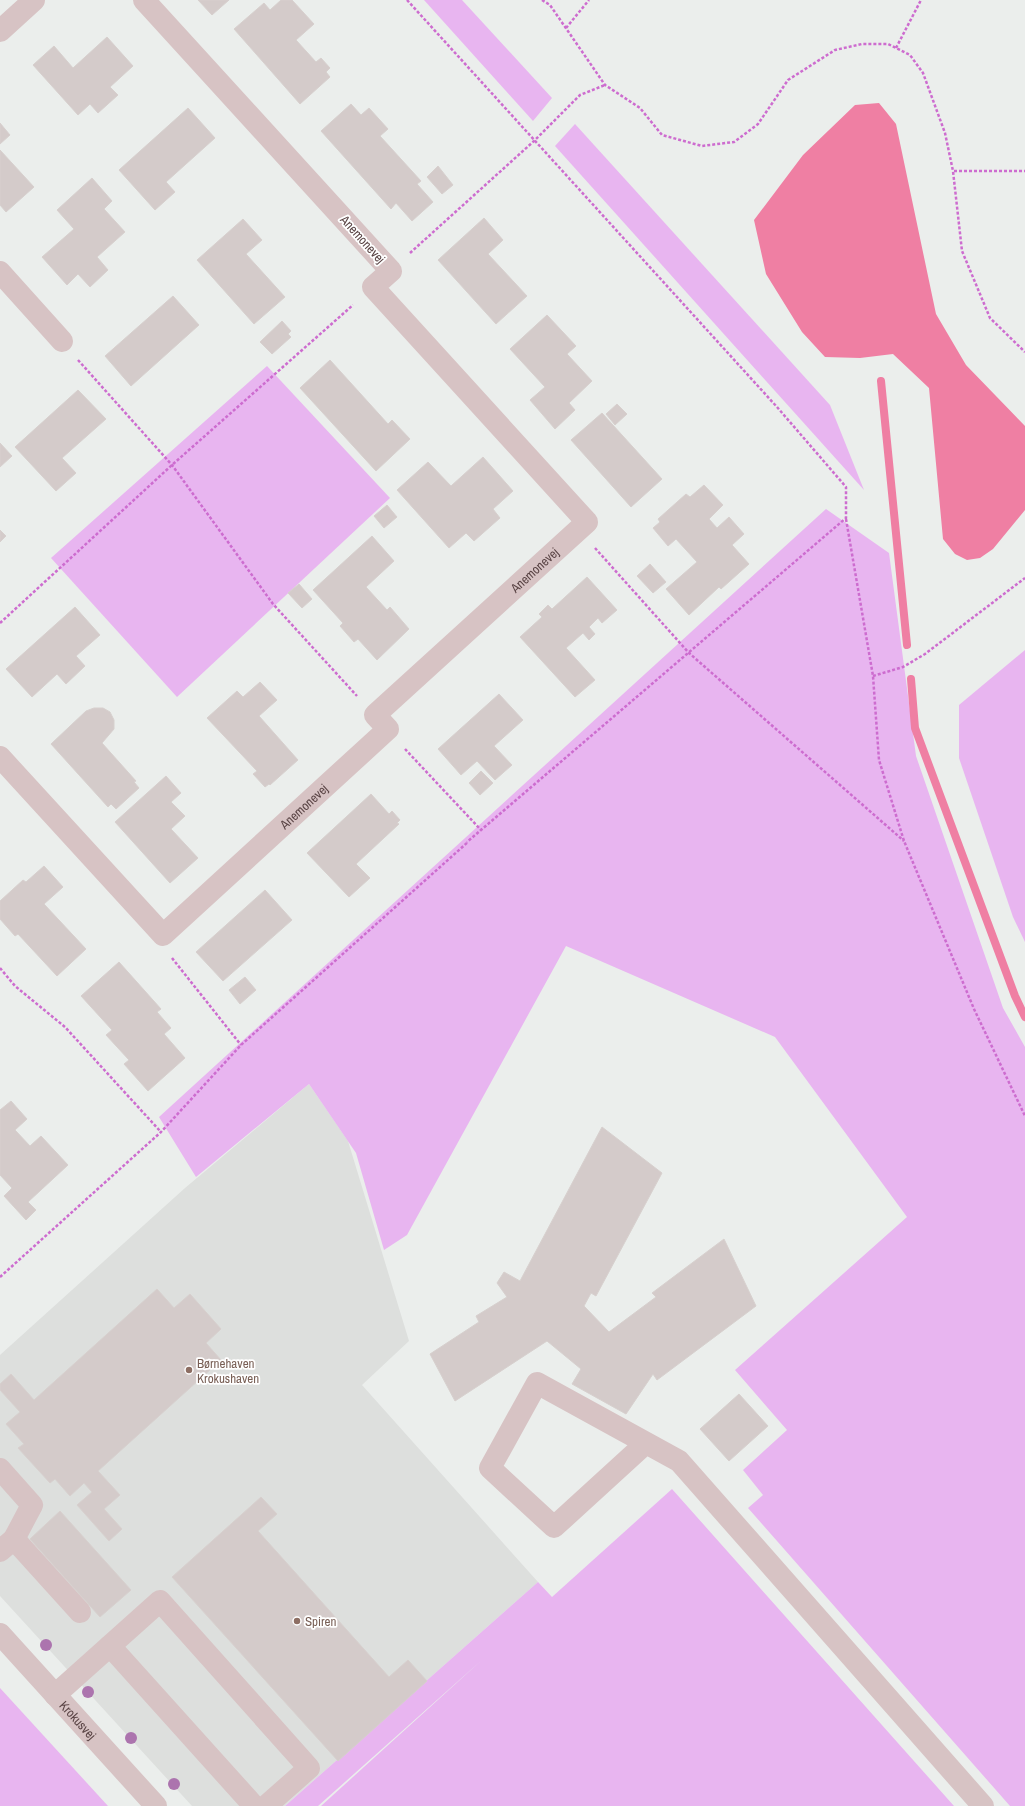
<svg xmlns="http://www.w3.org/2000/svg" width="1025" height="1806" viewBox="0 0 1025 1806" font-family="'Archivo Narrow',sans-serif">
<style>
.education{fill:#dddfdd}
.green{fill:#e8b5f0}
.water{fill:#ef7fa3}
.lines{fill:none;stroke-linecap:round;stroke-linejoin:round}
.stream{stroke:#ef7fa3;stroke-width:8}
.building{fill:#d4cbca;stroke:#d7d0ce}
.path{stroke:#cd6ccf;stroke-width:2.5;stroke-dasharray:3 2;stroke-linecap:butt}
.minor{stroke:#d7c3c4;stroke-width:22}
.tree{fill:#ac74ae}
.education-dot{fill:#8d6e63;stroke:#fff;stroke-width:1.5}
.labels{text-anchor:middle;stroke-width:3.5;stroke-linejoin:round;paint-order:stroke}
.street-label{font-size:13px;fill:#594344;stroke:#fff}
.education-label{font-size:13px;fill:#785e54;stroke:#fff;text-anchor:start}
</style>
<rect width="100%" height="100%" fill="#ebeeec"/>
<polygon class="education" points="309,1084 348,1141 409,1341 362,1385 538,1582 285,1806 192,1806 0,1596 0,1355 185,1188"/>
<g class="green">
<polygon points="424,0 462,0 552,98 533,121"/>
<polygon points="575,124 830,405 864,490 555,146"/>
<polygon points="267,366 390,498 177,697 51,558"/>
<polygon points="826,509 889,553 916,756 1003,1008 1025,1047 1025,1806 1010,1806 748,1508 763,1495 743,1470 787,1430 735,1370 907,1217 775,1037 566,946 407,1235 384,1250 356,1153 309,1084 196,1177 159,1117"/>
<polygon points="1025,650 1025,942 1013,917 959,758 959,705"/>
<polygon points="672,1489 954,1806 321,1806 483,1659 318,1806 285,1806 538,1582 552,1597"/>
<polygon points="0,1688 108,1806 0,1806"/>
</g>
<polygon class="water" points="879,103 896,124 936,314 966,365 1025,426 1025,510 993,549 980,558 967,560 955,554 943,539 929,388 893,354 860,358 825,357 802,332 766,274 754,220 803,155 855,105"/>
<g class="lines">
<g class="stream">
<polyline points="881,381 907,645"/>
<polyline points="911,679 915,728 1015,996 1025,1017"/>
</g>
</g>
<g class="building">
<polygon points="198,0 229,0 212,15"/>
<polygon points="281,0 292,0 314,24 296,40 316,62 321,58 330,68 326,72 330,77 300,104 234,29 264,3 270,10"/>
<polygon points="107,37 133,66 110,87 118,95 98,113 90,104 78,115 33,65 54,46 73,68"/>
<polygon points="351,104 361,115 369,108 388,129 380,136 421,181 417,184 433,202 412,221 396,203 391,209 321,131"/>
<polygon points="188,108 215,138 166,182 175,192 155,210 119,170"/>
<polygon points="0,123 10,135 0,144"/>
<polygon points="0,150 34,187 6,212 0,205"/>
<polygon points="438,166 453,185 442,194 427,177"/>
<polygon points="92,178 112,201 104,209 125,232 97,257 108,270 90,287 78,274 67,285 42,257 74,229 57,210"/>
<polygon points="484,218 503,240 488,254 527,296 496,324 438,260"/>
<polygon points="243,219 262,240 246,254 285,297 254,324 197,260"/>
<polygon points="173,296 199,325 131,386 105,356"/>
<polygon points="547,315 576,346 567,354 592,381 569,403 575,410 555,429 530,400 545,387 510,349"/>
<polygon points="282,321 291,331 288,334 291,337 272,354 260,342"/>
<polygon points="330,360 388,424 392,420 410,439 376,471 300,388"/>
<polygon points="78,390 106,419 62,458 76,473 56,491 15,447"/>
<polygon points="617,404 627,414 615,425 606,414"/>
<polygon points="602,413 662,479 631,507 571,440"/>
<polygon points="0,443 12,456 0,467"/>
<polygon points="483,457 513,491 493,509 500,518 474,541 466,533 449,548 397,490 428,462 451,486"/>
<polygon points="704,485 723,505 709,519 717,528 729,517 744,534 732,545 749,564 721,589 719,587 689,615 666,589 697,562 676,539 668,546 653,528 660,522 658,519 686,494 690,497"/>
<polygon points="387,505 397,517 384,528 374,516"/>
<polygon points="0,530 6,536 0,542"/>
<polygon points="372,536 394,561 366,587 387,610 390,607 409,629 377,660 358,639 354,642 340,626 343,623 313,590"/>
<polygon points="650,564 666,582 653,593 637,576"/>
<polygon points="587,577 617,610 602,623 598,618 589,627 595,634 589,640 583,633 566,648 595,680 575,697 520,637 542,617 539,614 548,605 552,609"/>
<polygon points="299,584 312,599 302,608 288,593"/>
<polygon points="75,607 100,635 76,656 85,666 66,684 57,674 32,697 6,669"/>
<polygon points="260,682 277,700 259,716 298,760 270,785 269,784 265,787 253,774 257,771 207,718 237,691 243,697"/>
<polygon points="499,694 523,720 494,746 512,765 495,780 477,761 461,775 438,749"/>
<polygon points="94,708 103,708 110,712 114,720 114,729 102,743 136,781 134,782 139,788 116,809 111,804 108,807 51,744 86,711"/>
<polygon points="481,771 493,783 480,795 469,783"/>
<polygon points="166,776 181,793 171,802 185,816 171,829 198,858 170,883 115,822"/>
<polygon points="371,794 389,814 392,811 400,820 397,823 399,824 356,864 370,878 349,897 307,853"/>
<polygon points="44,866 63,887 44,904 86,949 57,976 18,934 15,936 0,919 0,901 23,880 26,882"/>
<polygon points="265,890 292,920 223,981 196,952"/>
<polygon points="119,962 161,1009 157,1012 171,1028 164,1034 185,1058 148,1091 124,1064 129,1060 106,1035 112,1030 81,996"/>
<polygon points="245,977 256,990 240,1004 229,990"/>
<polygon points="11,1101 27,1119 15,1130 30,1146 41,1136 68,1165 28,1202 36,1210 26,1220 4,1196 12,1188 0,1175 0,1110"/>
<polygon points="602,1127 662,1173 596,1296 591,1293 584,1306 609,1332 656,1297 652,1293 724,1239 756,1306 657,1380 653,1374 626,1414 572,1384 581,1369 547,1341 455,1401 430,1354 479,1322 476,1316 507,1297 497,1283 504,1272 520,1281"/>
<polygon points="157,1289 174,1308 190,1294 221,1329 206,1343 221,1360 98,1471 120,1495 104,1509 122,1529 109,1541 77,1505 92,1492 84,1483 70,1496 55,1479 50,1483 18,1448 24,1444 6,1424 20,1412 0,1390 0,1384 11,1374 34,1400"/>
<polygon points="739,1394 768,1426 729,1461 700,1429"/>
<polygon points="261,1497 277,1514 258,1531 389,1677 408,1660 427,1681 338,1761 172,1577"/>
<polygon points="60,1511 131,1590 100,1617 30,1539"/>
</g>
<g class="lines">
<g class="path">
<polyline points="407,0 777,407 846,487 846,518 467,842"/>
<polyline points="542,0 550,5 605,85 640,108 662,135 702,146 734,142 758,124 788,80 835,50 862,44 888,44 910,55 923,73 945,133 953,171 962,251 990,318 1025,352"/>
<polyline points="566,28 589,0"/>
<polyline points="896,48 921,0"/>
<polyline points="954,171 1025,171"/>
<polyline points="410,253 534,141 580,95 605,85"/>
<polyline points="78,360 172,465 273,604 357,696"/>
<polyline points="846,519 873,676 879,760 904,841 974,1009 1025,1116"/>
<polyline points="595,548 689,653 904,841"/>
<polyline points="0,623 172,465 353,305"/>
<polyline points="873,676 903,667 925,654 1025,578"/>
<polyline points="405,749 481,830"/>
<polyline points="172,958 241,1045"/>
<polyline points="0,968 15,986 65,1027 161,1132"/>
<polyline points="0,1277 161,1132 241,1045 468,842"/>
</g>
<g class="minor">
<polyline points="0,31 34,0"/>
<polyline points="0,272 62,341"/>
<path id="s1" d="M0 757 163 935 388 729 375 715 587 522 373 287 391 271 144 0"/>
<polyline points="646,1443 554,1527 490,1468 537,1383 679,1461 983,1806"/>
<polyline points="0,1469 32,1505 14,1539"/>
<polyline points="0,1551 14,1539 80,1612"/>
<path id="s2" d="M0 1634 156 1806"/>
<polyline points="110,1646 254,1806"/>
<polyline points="55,1695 160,1601 309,1768 266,1806"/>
</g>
</g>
<g class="tree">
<circle cx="46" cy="1645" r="6"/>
<circle cx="88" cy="1692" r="6"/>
<circle cx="131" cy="1738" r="6"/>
<circle cx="174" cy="1784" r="6"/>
</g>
<g class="education-dot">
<circle cx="189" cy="1370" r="4"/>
<circle cx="297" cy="1621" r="4"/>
</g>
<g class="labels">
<g class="street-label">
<text transform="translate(363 239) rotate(48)" y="5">Anemonevej</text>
<text dy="5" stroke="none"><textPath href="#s1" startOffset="781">Anemonevej</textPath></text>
<text dy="5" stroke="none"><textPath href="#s1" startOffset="432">Anemonevej</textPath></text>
<text dy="5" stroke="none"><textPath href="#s2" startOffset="116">Krokusvej</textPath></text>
</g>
<g class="education-label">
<text x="197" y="1368">Børnehaven<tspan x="197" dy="15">Krokushaven</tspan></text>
<text x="305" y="1626">Spiren</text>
</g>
</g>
</svg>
